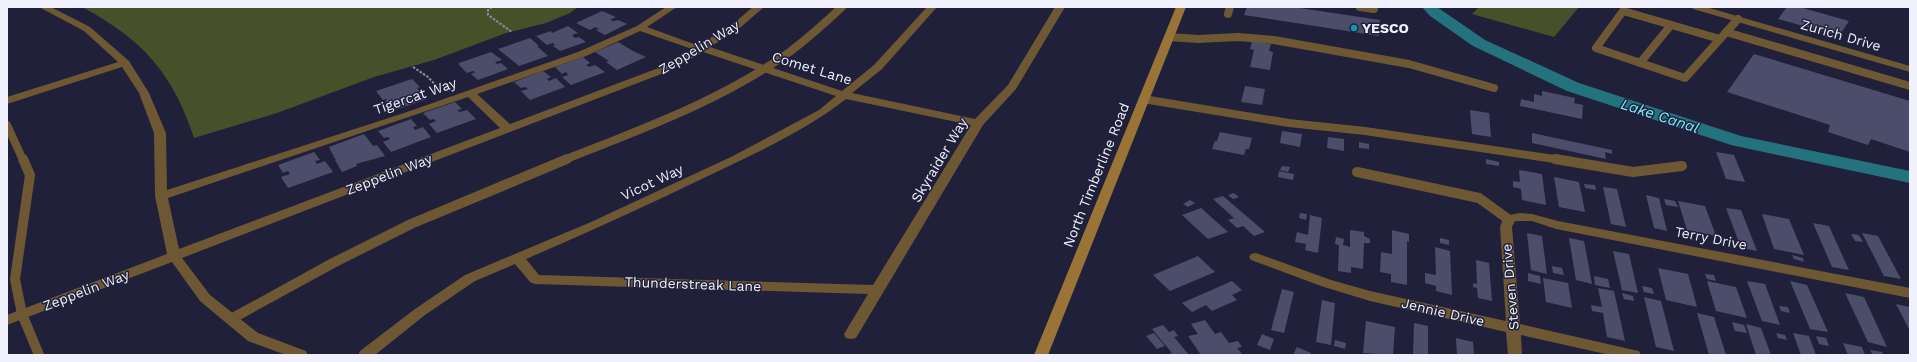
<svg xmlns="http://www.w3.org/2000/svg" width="1917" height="362" viewBox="0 0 1917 362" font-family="'Work Sans',sans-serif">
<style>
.green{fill:#48502a}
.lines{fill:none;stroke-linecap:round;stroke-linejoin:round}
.canal{fill:#24727d;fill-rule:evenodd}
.building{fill:#4c4d6a}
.path{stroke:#8e8ea0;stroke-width:2;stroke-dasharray:2.5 1.5;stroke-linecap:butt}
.lane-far1{stroke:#6e5733;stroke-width:8}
.lane{stroke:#6e5733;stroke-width:10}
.street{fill:#6e5733;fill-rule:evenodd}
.secondary{fill:#997436;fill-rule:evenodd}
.culture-dot{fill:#0f9aa8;stroke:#20203a;stroke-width:1.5}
.labels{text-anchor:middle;stroke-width:3;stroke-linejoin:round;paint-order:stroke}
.poi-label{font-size:14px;font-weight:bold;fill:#f0f1fc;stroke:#20203a;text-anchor:start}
.street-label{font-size:14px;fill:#f0f1fc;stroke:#20203a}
.water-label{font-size:15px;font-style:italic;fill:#7dedfe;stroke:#20203a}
</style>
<rect width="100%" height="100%" fill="#20203a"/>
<g class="green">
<path d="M82 7H578L570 13 546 23 506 33 434 60 374 77 277 113 194 138C173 73 142 39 82 7Z"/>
<polygon points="1479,7 1579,7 1554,37 1472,14"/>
</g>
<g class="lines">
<polygon class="canal" points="1422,7 1437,7 1485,40 1579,83 1741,136 1910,171 1910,183 1731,145 1567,91 1473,46 1430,16"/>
</g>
<g class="building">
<polygon points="1247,7 1293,7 1380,20 1379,36 1244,15"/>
<polygon points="1787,7 1799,7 1849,21 1839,36 1778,19"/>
<polygon points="602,11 616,17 610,20 614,21 618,20 627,24 605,35 596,30 599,29 595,27 590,30 576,23"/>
<polygon points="568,26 578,33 572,35 575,38 579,37 586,42 560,51 553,46 555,45 553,43 547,45 536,36 551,31 552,33"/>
<polygon points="530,38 539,46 537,46 548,56 519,66 498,49"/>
<polygon points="1252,41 1271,44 1269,51 1273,52 1270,70 1250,67 1254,50 1250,49"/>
<polygon points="618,42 633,51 646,57 617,70 606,62 609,61 595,52"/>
<polygon points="491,52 502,60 495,62 497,64 501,63 508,69 478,80 471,74 475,72 473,71 467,73 459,65 459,63"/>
<polygon points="1754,54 1910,101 1910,152 1871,139 1868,145 1828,132 1830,125 1727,92"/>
<polygon points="583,57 590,63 586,65 589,67 595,65 605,72 571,85 562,77 568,75 566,72 562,74 555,67"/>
<polygon points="543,71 551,77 547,79 549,81 556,78 565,87 530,100 521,91 528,89 525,87 521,88 514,82"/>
<polygon points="412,79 420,87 417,88 427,99 395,110 385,101 387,100 386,99 383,100 376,91"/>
<polygon points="1245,86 1265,89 1262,105 1241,102"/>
<polygon points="1542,91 1575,98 1574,103 1583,105 1582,119 1520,106 1521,99 1534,102 1534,94 1542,96"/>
<polygon points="455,102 462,109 457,110 460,112 467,110 476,119 437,133 429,124 436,121 434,119 430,120 423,113"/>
<polygon points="1470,110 1489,113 1491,137 1472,134"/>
<polygon points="411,119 417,126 413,127 415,130 423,127 431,137 391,152 383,142 390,139 388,137 384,138 378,131"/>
<polygon points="1282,131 1302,134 1300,147 1280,143"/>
<polygon points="1220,132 1252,138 1249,149 1246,149 1244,155 1212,149 1215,141 1217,141"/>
<polygon points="1532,133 1612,150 1612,154 1605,152 1606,159 1532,143"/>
<polygon points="364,134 373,146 377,145 385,156 356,164 357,166 342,172 335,160 337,159 335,159 329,147"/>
<polygon points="1328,137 1344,139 1344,151 1327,148"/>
<polygon points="1359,142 1369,144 1369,149 1359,148"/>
<polygon points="314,152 320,160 315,161 317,164 325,161 333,172 288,188 281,177 290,174 288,171 283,173 278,165"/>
<polygon points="1716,152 1734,155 1745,182 1726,179"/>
<polygon points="1486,159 1499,162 1499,166 1486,164"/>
<polygon points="1282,166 1290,167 1288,172 1280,170"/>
<polygon points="1519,170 1542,174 1546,205 1522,200 1521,189 1513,187 1513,181 1520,182"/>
<polygon points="1279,171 1294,174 1293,180 1278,177"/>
<polygon points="1554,177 1579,182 1585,212 1559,207"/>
<polygon points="1584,184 1595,185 1596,190 1585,188"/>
<polygon points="1603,187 1617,189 1626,227 1611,224"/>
<polygon points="1234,193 1239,197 1233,199 1228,195"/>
<polygon points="1646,195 1659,198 1667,231 1654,228"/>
<polygon points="1223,196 1265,232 1254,236 1243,226 1237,228 1228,220 1234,218 1213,199"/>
<polygon points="1664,199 1675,201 1678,207 1666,205"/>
<polygon points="1190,200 1195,203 1188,207 1183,204"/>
<polygon points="1678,201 1705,206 1716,236 1687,230"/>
<polygon points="1201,208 1228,232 1208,239 1182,215"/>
<polygon points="1726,208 1741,210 1757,251 1741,248"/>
<polygon points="1300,213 1307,214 1306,220 1299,218"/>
<polygon points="1762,214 1789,219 1804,255 1774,249"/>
<polygon points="1310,215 1322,218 1318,253 1305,250 1306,244 1295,242 1297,232 1308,235"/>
<polygon points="1813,223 1829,226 1849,270 1832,267"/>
<polygon points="1350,230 1364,232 1364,236 1370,239 1370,243 1364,243 1363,269 1351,267 1351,273 1338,271 1339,245 1335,244 1336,237 1344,239 1343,245 1350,247"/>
<polygon points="1392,230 1409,234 1409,242 1407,241 1407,285 1391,282 1391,274 1380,272 1381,252 1392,254"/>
<polygon points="1527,233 1542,236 1547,274 1531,270"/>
<polygon points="1862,233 1878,236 1901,279 1884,276"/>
<polygon points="1851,234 1859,235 1863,242 1855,241"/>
<polygon points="1440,238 1449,240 1449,245 1440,243"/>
<polygon points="1569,238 1584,241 1592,284 1576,280"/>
<polygon points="1435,247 1450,251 1452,295 1436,291 1436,286 1425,283 1425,273 1436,275"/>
<polygon points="1613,251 1629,254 1638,293 1622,290"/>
<polygon points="1792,255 1803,258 1804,262 1794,259"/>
<polygon points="1198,256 1215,272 1170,291 1153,275"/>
<polygon points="1476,260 1489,263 1492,301 1478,298 1477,288 1473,287 1473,283 1477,284"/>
<polygon points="1552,266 1562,268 1564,275 1553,273"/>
<polygon points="1658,268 1688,274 1697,307 1666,300"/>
<polygon points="1528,273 1540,276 1541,284 1528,281"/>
<polygon points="1705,274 1714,275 1716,281 1707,279"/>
<polygon points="1594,276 1608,279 1610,288 1595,285"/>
<polygon points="1543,278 1568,283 1572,308 1546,302"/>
<polygon points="1232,281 1242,290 1232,295 1237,300 1212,311 1206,305 1192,312 1182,303"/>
<polygon points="1707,281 1736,287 1747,318 1716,311"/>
<polygon points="1747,281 1765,284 1780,325 1762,321"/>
<polygon points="1790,281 1807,285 1828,332 1810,329"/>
<polygon points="1642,286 1652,288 1654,294 1644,292"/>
<polygon points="1598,288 1614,291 1625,341 1607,337 1603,313 1592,311 1591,305 1602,307"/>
<polygon points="1282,289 1294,292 1284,333 1271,330"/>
<polygon points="1622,293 1633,296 1634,301 1624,299"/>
<polygon points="1845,293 1864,297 1887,347 1868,342"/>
<polygon points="1644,297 1661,301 1674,351 1656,347"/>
<polygon points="1322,300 1335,303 1331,345 1316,342"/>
<polygon points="1896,304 1910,307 1910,331"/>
<polygon points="1779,306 1788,307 1790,313 1781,311"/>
<polygon points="1697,313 1714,317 1726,355 1709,355"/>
<polygon points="1205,320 1215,334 1221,332 1229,343 1238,341 1242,347 1237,348 1243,355 1201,355 1188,336 1198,334 1191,324"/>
<polygon points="1366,321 1395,327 1393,355 1363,353"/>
<polygon points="1732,322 1744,325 1747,333 1735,331"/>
<polygon points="1414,323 1428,326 1428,355 1413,355"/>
<polygon points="1746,324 1761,328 1771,355 1756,355"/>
<polygon points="1163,325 1169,332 1174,330 1178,336 1174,337 1189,355 1166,355 1172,353 1152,329"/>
<polygon points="1154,333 1165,346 1157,349 1146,336"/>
<polygon points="1776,333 1785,335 1787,340 1778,338"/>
<polygon points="1793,333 1809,336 1816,355 1801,355"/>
<polygon points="1262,334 1274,339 1270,350 1257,345"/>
<polygon points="1816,336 1826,338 1829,346 1819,344"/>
<polygon points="1456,338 1473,342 1474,355 1457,355"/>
<polygon points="1335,340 1346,343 1345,349 1334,346"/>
<polygon points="1843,343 1862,347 1865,355 1848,355"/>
<polygon points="1297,347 1311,353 1310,355 1293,355"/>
<polygon points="1870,350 1882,352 1883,355 1873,355"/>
</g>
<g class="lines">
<g class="path">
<polyline points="492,7 488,10 488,15 512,32"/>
<polyline points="413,67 428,77 441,91"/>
</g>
<g class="lane-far1">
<polyline points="1360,7 1374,9"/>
<polyline points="1228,14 1230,7"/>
<polyline points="1726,32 1910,86"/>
<polyline points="1169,37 1198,39 1238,37 1274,40 1409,64 1494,88"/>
<polyline points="1720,39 1623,11 1596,48 1685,78 1738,19"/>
<polyline points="1640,63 1671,25"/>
<polyline points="1143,99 1289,123 1365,131 1561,160"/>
<polyline points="7,125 23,160"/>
<path d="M564 160C642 129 723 100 791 51 809 37 826 22 842 7"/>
</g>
<g class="lane">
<polyline points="23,159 30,175 15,279 22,314 39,355"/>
<polyline points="1555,159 1633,172 1682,166"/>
<polyline points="1357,172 1479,198 1508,219"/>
<polyline points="231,319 333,263 411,224 567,159"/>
</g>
<g class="street">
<path d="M39 7H51L90 27 129 61 149 93 166 133 167 190 407 112 578 52 637 26 666 7H677L647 27 691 43 700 45 734 23 753 7H764L741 27 710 47 842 91 874 65 927 7H937L882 69 852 93 975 119 1008 85 1055 7H1065L1016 89 983 125 856 338 851 339 846 338 844 334 868 294 535 284 530 282 515 264 475 281 425 315 375 355H358L360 351 415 309 465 275 591 222 733 156 819 110 836 96 703 52 669 71 182 258 210 295 258 333 306 351 308 355H286L248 341 200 301 172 262 7 325V315L167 254 155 196 154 133 139 93 122 67 7 104V97L118 62 84 31ZM640 31 692 49 661 67 510 124 477 94 586 56ZM468 97 500 128 179 249 168 198ZM846 99 971 125 873 285 539 275 526 259C587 233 648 205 708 176 754 154 807 130 846 99Z"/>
<polygon points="1691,7 1706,7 1910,66 1910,72 1693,9"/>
<polygon points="1520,213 1532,214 1558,221 1910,288 1910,298 1556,229 1532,221 1515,221 1512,227 1520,324 1634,350 1639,351 1641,355 1610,355 1521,335 1522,355 1508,355 1506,332 1370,301 1321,286 1251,260 1249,257 1251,254 1256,253 1331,280 1370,291 1506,321 1500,227 1504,216"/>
</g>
<polygon class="secondary" points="1176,7 1186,7 1048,355 1034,355"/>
</g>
<circle class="culture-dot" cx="1354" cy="28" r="4"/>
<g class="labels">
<g class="poi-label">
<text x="1362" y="33">YESCO</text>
</g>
<g class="street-label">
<text transform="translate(1841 35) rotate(16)" y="5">Zurich Drive</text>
<text transform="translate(699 47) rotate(-31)" y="5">Zeppelin Way</text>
<text transform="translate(812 68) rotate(17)" y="5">Comet Lane</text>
<text transform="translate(415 96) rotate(-19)" y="5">Tigercat Way</text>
<text transform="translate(939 160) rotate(-59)" y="5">Skyraider Way</text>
<text transform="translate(389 174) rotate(-21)" y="5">Zeppelin Way</text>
<text transform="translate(1096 175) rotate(-68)" y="5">North Timberline Road</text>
<text transform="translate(652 182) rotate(-25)" y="5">Vicot Way</text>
<text transform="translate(1711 238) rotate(11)" y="5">Terry Drive</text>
<text transform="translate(693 284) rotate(2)" y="5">Thunderstreak Lane</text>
<text transform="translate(1510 287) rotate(-95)" y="5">Steven Drive</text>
<text transform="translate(86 290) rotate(-21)" y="5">Zeppelin Way</text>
<text transform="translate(1443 312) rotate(13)" y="5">Jennie Drive</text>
</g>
<g class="water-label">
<text transform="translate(1660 116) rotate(18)" y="5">Lake Canal</text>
</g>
</g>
<rect width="1917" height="362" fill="none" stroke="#f0f1fc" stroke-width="16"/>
</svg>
